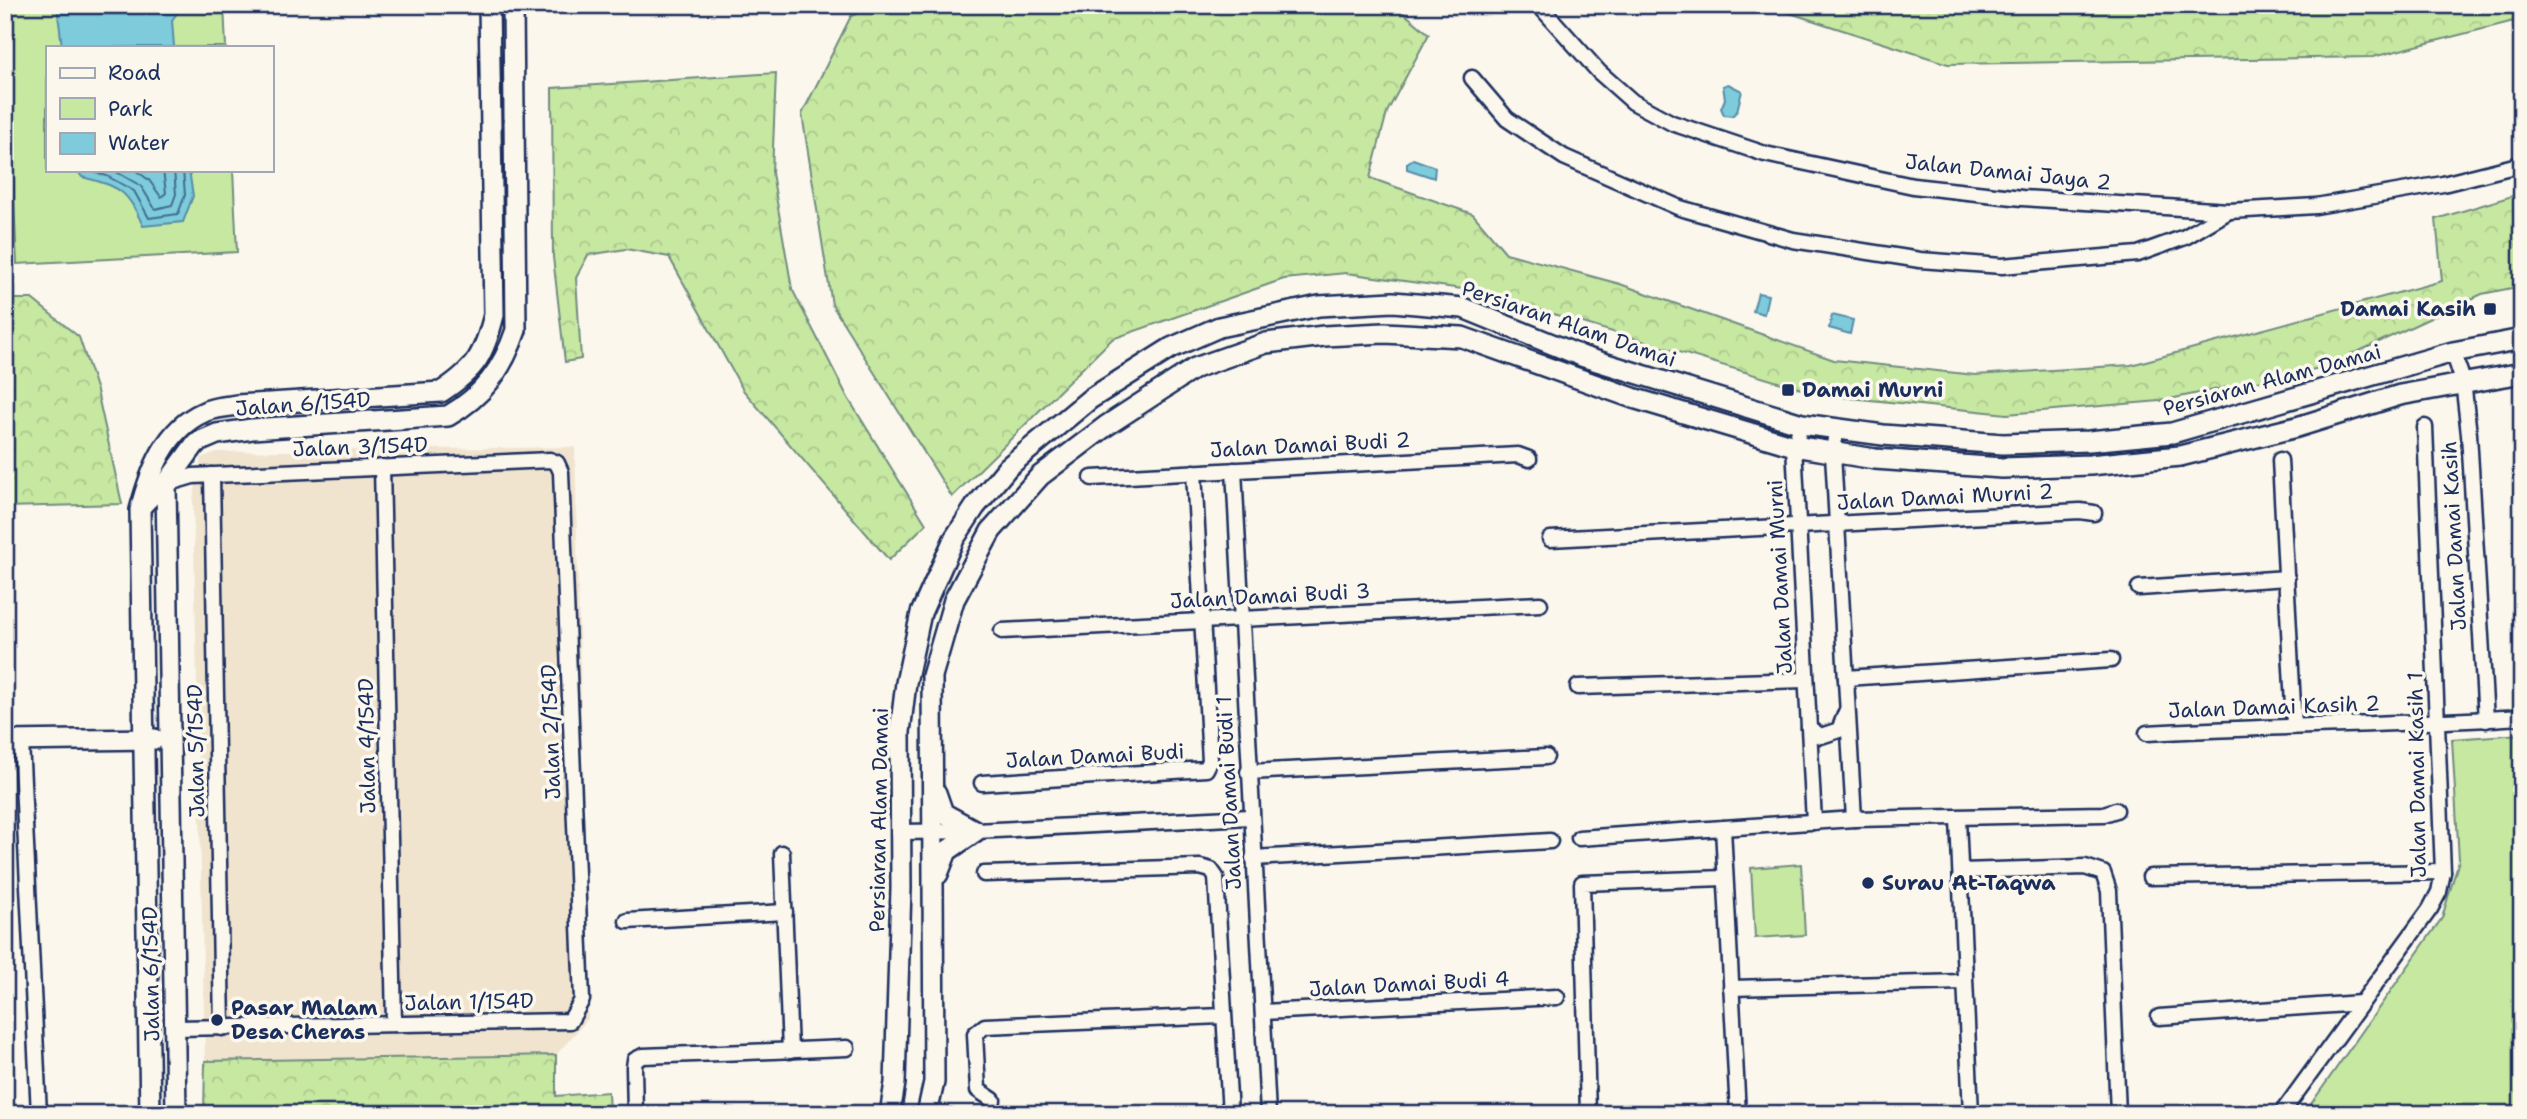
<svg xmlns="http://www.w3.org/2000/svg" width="2527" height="1119" viewBox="0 0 2527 1119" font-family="'Shantell Sans',sans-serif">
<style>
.built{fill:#f1e4cf}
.green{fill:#c7e8a1;stroke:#718c80;stroke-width:2}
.forest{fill:url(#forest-crowns);stroke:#718c80;stroke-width:2}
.water{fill:#7dcbdb;stroke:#568da9;stroke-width:2}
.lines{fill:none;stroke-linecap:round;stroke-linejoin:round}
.shore{stroke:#426d90;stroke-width:2}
.minor-casing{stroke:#1b2f5e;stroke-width:19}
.tertiary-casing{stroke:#1b2f5e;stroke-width:24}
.minor{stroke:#fbf7ec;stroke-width:14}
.tertiary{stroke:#fbf7ec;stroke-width:19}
.poi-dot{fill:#1b2f5e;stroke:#fbf7ec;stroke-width:2.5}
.labels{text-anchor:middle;stroke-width:7;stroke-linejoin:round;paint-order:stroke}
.street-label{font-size:21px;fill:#1b2f5e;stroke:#fbf7ec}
.poi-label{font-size:21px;font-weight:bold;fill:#1b2f5e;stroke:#fbf7ec;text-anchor:start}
</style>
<defs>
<pattern id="forest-crowns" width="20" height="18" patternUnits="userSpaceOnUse" patternTransform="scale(1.75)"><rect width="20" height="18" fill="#c7e8a1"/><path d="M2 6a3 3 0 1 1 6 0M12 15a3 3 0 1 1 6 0" fill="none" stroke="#aac78d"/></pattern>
</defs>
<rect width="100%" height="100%" fill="#fbf7ec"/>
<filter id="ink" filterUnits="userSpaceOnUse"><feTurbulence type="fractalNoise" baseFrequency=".0143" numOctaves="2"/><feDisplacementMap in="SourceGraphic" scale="14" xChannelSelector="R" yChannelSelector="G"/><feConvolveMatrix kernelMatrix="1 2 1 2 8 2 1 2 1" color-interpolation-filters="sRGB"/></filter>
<g filter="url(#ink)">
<polygon class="built" points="575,447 588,1019 556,1055 205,1061 193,500 201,458 216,452"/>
<g class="green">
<polygon points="5,5 224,5 226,47 47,47 47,170 233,170 237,252 17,264"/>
<polygon points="2521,734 2522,1114 2304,1114 2442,918 2459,860 2452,739"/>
<polygon points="1801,864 1805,935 1755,938 1751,868"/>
</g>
<g class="forest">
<polygon points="879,5 1394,5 1429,34 1387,112 1370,178 1473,214 1506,253 1620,284 1834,360 1975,375 2131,365 2442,281 2436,219 2522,193 2522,286 2482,294 2325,367 2160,401 2007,414 1821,395 1477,291 1346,273 1284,279 1112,339 952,497 832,305 802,114 851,16"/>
<polygon points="1765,5 2522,5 2522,19 2373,57 1948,64"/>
<polygon points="776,73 772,173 792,289 848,398 926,524 889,560 743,390 669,257 626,249 588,255 576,278 581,359 565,362 553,257 552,88"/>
<polygon points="5,299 32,299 79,337 97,391 122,504 5,507"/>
<polygon points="556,1055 556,1096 608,1092 609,1114 204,1114 205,1061"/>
</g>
<g class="water">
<polygon points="57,5 183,5 172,20 174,47 62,47"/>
<polygon points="1728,84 1742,91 1737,111 1732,116 1724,115 1721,108 1725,99 1723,86"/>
<polygon points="1413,159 1435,167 1434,178 1407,169 1407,163"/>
<path d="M77 170H189L193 196 183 222 143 226C127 190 121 187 82 177Z"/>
<polygon points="1758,293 1768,295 1764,314 1753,311"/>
<polygon points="1832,315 1853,320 1850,334 1829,328"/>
</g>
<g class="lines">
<g class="shore">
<polyline points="86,170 107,176 134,191 149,218 178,214 185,195 183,170"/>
<polyline points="113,170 141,186 155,209 172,205 176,194 174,170"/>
<polyline points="135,170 149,180 161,197 166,193 163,170"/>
</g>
<g class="minor-casing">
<g id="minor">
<polyline points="1539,5 1599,72 1633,102 1672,123 1765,154 1913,186 2022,198 2229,211 2316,206 2443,184 2522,164"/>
<polyline points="1472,78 1507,119 1564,157 1680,208 1793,240 1920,260 2002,266 2138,254 2185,237 2229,211"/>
<polyline points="2453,352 2463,381 2469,434 2486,720"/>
<polyline points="1802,424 1794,446 1814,822"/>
<polyline points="1836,430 1833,454 1854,819"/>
<polyline points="2280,460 2294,725"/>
<polyline points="382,467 394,1024"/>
<polyline points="1234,470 1268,1114"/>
<polyline points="212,475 222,1028"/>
<polyline points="1092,478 1518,455 1529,459"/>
<polyline points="141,510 166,484 193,476 550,460 557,463 561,472 582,1000 570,1021 174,1028"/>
<polyline points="1550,539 2080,511 2094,513"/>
<polyline points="2139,588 2287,578"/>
<polyline points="1002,631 1540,604"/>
<polyline points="1846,678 2111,660"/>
<polyline points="1578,687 1806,680"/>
<polyline points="1809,728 1821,736 1839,730 1846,712"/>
<path d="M2147 733C2272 726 2397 725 2522 717"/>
<polyline points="21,741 39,1114"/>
<polyline points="1248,772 1546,757"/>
<polyline points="982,783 1206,769 1210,761 1194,472"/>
<polyline points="1958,819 1971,1114"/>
<polyline points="1723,828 1738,1114"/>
<polyline points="900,832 976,831 1250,817"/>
<polyline points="1579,838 1854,819 2104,814 2116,810"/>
<polyline points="782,853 790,1051"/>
<polyline points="1253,858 1550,841"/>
<polyline points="1961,871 2085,867 2103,873 2109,891 2118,1114"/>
<polyline points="984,874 1200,867 1211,870 1216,877 1230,1114"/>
<polyline points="2150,877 2443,872"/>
<polyline points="627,921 785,912"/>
<polyline points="1731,988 1964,982"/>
<polyline points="1263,1012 1557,997"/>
<polyline points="2159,1017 2361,1003"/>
<polyline points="993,1100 978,1090 975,1034 985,1026 1222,1016"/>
<polyline points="635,1114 634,1067 635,1060 643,1056 847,1048"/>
<polyline points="1588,1114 1582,883 1725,878"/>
<polyline points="2281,1114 2430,909 2439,892 2443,872 2425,427"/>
</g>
</g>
<g class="tertiary-casing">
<g id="tertiary">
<polyline points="5,741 155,739"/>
<polyline points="936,793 943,813 976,831 947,851 938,874"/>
<path d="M150 1114 140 510C150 472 165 429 204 412 213 407 227 407 237 405L441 392C476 369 484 355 494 315L489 5"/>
<path d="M176 1114 166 484 196 443 217 434 252 429 448 416C483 396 503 369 516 330L513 5"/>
<polyline points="890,1114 895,1083 901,888 900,732 906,683 921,613 954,539 975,507 1008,467 1090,399 1171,348 1219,327 1319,306 1393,302 1463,308 1584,357 1802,424 1883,435 2003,444 2089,441 2172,433 2453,352 2522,339"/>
<polyline points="927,1114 934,1082 932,676 954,600 991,531 1040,476 1106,426 1195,368 1266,343 1324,336 1384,333 1462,337 1633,398 1794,446 1875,459 2002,468 2090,465 2180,456 2297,427 2400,395 2522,373"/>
</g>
</g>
<use href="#minor" class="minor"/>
<use href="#tertiary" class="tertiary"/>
</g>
</g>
<g class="poi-dot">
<rect x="2483" y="302" width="14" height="14" rx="3.5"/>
<rect x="1781" y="383" width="14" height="14" rx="3.5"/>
<circle cx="1868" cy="883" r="7"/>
<circle cx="217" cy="1020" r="7"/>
</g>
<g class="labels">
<g class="street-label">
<text transform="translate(2008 172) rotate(6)" y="7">Jalan Damai Jaya 2</text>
<text transform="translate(1569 324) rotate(19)" y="7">Persiaran Alam Damai</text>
<text transform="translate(2272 380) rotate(-15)" y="7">Persiaran Alam Damai</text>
<text transform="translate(303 404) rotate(-4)" y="7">Jalan 6/154D</text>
<text transform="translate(1310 445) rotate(-3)" y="7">Jalan Damai Budi 2</text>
<text transform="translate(360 447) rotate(-2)" y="7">Jalan 3/154D</text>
<text transform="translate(1945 497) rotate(-3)" y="7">Jalan Damai Murni 2</text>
<text transform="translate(2454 536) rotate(-93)" y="7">Jalan Damai Kasih</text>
<text transform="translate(1780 577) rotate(-93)" y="7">Jalan Damai Murni</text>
<text transform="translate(1270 596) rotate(-3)" y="7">Jalan Damai Budi 3</text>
<text transform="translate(2274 707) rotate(-2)" y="7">Jalan Damai Kasih 2</text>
<text transform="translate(551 732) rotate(-92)" y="7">Jalan 2/154D</text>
<text transform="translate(367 746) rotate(-91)" y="7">Jalan 4/154D</text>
<text transform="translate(196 751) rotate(-91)" y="7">Jalan 5/154D</text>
<text transform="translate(1095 756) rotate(-3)" y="7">Jalan Damai Budi</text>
<text transform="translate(2417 775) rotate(-91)" y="7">Jalan Damai Kasih 1</text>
<text transform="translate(1229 793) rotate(-93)" y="7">Jalan Damai Budi 1</text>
<text transform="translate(879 820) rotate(-89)" y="7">Persiaran Alam Damai</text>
<text transform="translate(151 974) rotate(-91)" y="7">Jalan 6/154D</text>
<text transform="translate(1409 984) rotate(-3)" y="7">Jalan Damai Budi 4</text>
<text transform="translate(469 1002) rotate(-1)" y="7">Jalan 1/154D</text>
</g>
<g class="poi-label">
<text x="2476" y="316" text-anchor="end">Damai Kasih</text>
<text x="1802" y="397">Damai Murni</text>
<text x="1882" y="890">Surau At-Taqwa</text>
<text x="231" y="1015">Pasar Malam<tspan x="231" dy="24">Desa Cheras</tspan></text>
</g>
</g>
<rect width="2527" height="1119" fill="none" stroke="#fbf7ec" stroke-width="28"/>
<rect x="14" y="14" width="2499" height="1091" fill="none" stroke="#1b2f5e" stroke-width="2.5" filter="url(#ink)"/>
<rect x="46" y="46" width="228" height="126" fill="#fbf7ec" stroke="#a1a7b3" stroke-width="2"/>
<rect x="60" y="68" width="35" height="10" fill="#fbf7ec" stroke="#a1a7b3" stroke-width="2"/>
<text x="108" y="80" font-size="21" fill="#1b2f5e">Road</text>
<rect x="60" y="98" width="35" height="21" fill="#c7e8a1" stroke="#a1a7b3" stroke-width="2"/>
<text x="108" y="116" font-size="21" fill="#1b2f5e">Park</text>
<rect x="60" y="133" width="35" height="21" fill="#7dcbdb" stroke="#a1a7b3" stroke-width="2"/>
<text x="108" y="150" font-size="21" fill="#1b2f5e">Water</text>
</svg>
